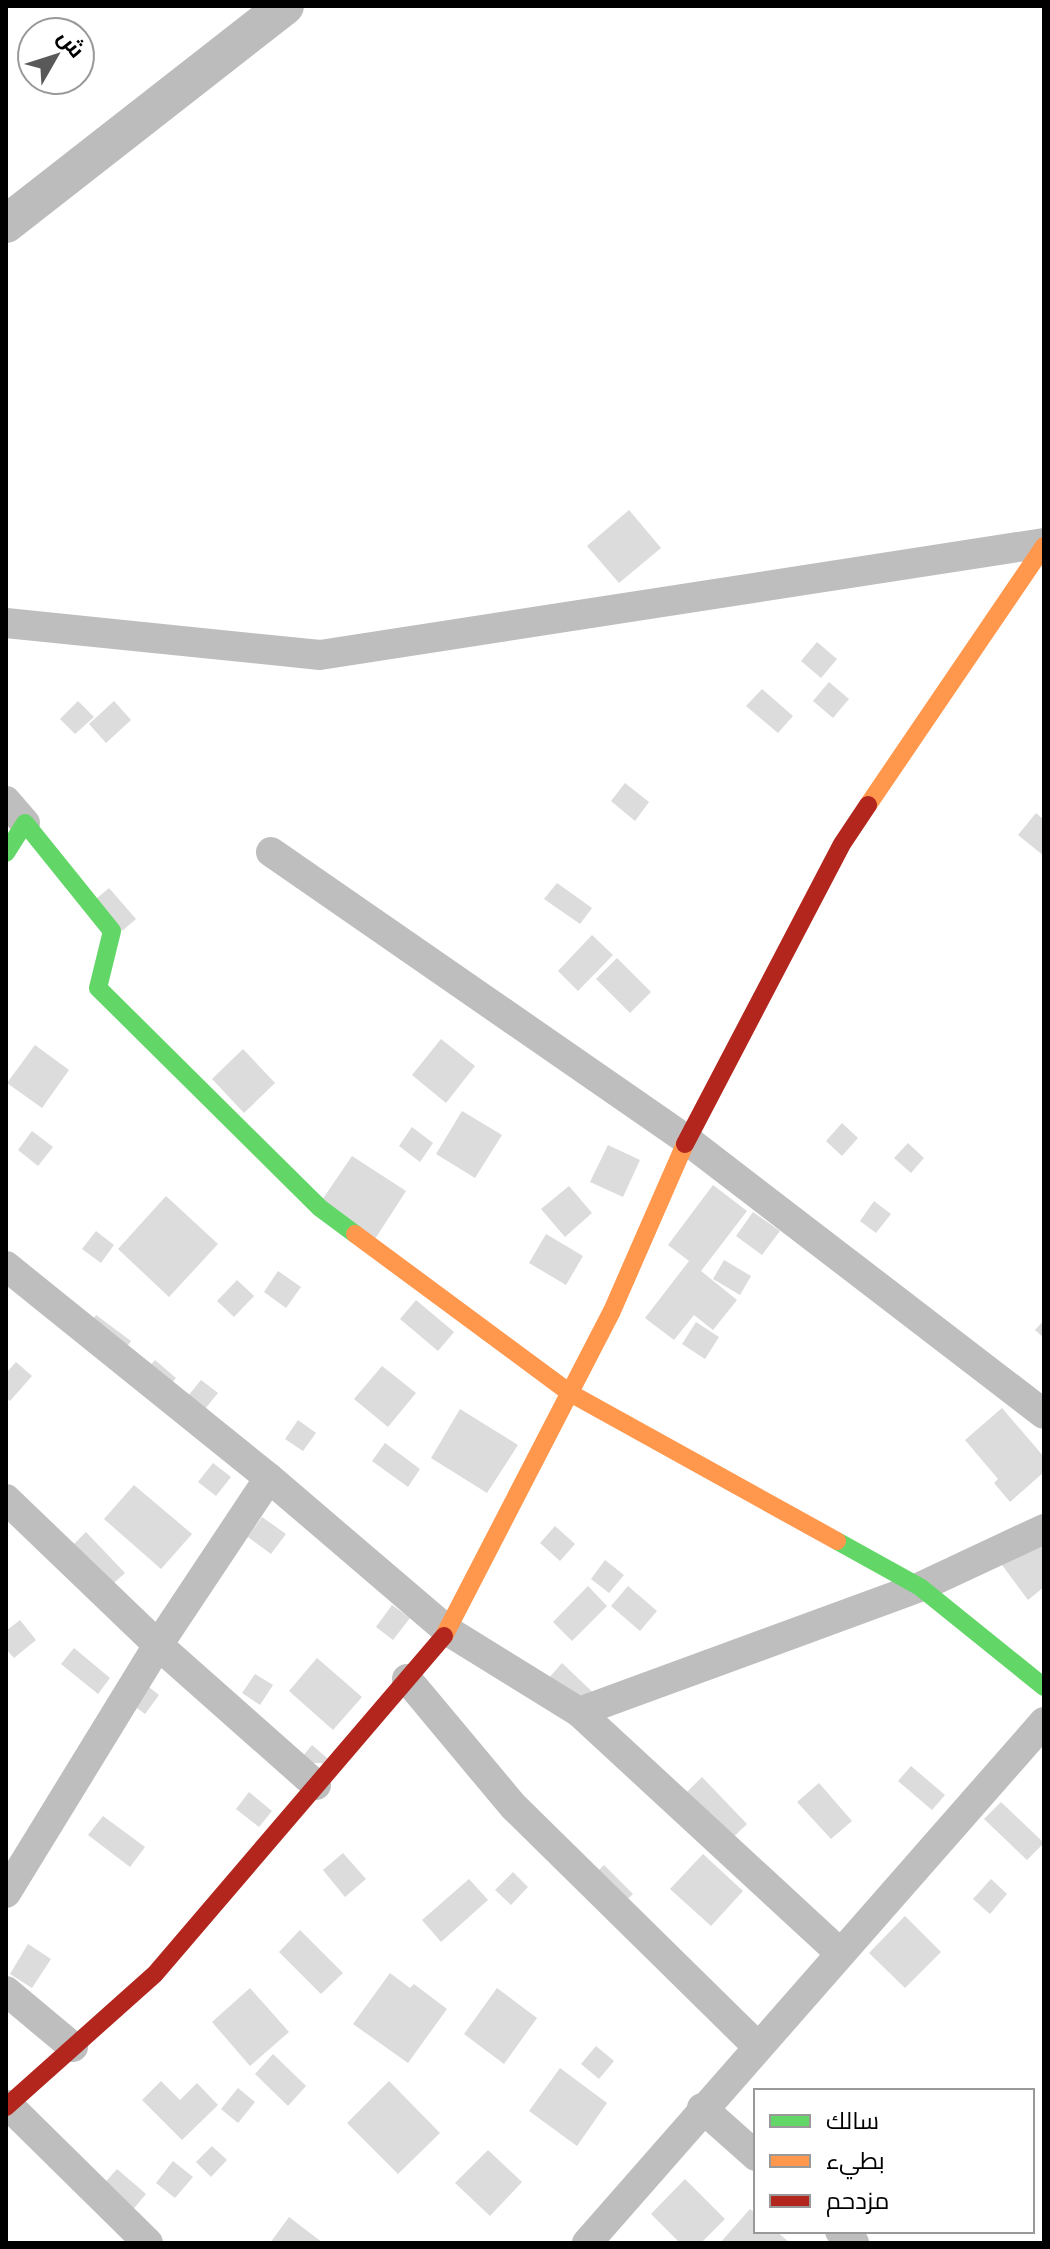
<svg xmlns="http://www.w3.org/2000/svg" width="1050" height="2249" viewBox="0 0 1050 2249" font-family="Raleway,Cairo,sans-serif">
<style>
.lines{fill:none;stroke-linecap:round;stroke-linejoin:round}
.canal{stroke:#bcbcbc;stroke-width:38}
.building{fill:#dcdcdc}
.street{stroke:#bebebe;stroke-width:30}
.fast{stroke:#63d668;stroke-width:18}
.slow{stroke:#ff974d;stroke-width:18}
.jam{stroke:#b3261e;stroke-width:18}
</style>
<rect width="100%" height="100%" fill="#fff"/>
<g class="lines">
<polyline class="canal" points="6,224 285,6"/>
</g>
<g class="building">
<polygon points="629,510 661,548 619,583 587,546"/>
<polygon points="817,642 837,659 821,678 801,661"/>
<polygon points="829,682 849,699 833,718 813,701"/>
<polygon points="762,689 793,716 778,733 746,706"/>
<polygon points="78,701 94,717 75,734 60,719"/>
<polygon points="114,701 131,720 106,743 89,724"/>
<polygon points="625,783 649,802 635,821 611,801"/>
<polygon points="1036,813 1044,820 1044,856 1018,835"/>
<polygon points="557,883 592,908 580,924 544,899"/>
<polygon points="109,888 136,919 122,931 96,899"/>
<polygon points="592,935 613,955 578,991 558,971"/>
<polygon points="617,958 651,992 630,1013 596,979"/>
<polygon points="441,1039 475,1066 446,1103 412,1075"/>
<polygon points="35,1045 69,1070 42,1108 7,1083"/>
<polygon points="243,1049 275,1083 244,1113 212,1079"/>
<polygon points="462,1111 502,1135 475,1178 436,1154"/>
<polygon points="842,1123 858,1138 842,1156 826,1141"/>
<polygon points="412,1127 433,1143 420,1162 399,1146"/>
<polygon points="32,1131 53,1147 38,1166 18,1150"/>
<polygon points="908,1143 924,1158 911,1173 894,1158"/>
<polygon points="608,1145 640,1160 623,1197 590,1182"/>
<polygon points="352,1156 406,1191 375,1239 320,1203"/>
<polygon points="713,1185 747,1211 701,1271 737,1300 713,1330 694,1315 674,1340 645,1318 689,1261 668,1245"/>
<polygon points="569,1186 592,1213 565,1237 541,1209"/>
<polygon points="166,1196 218,1244 169,1297 118,1249"/>
<polygon points="874,1201 891,1214 876,1233 860,1221"/>
<polygon points="753,1212 780,1231 762,1255 736,1236"/>
<polygon points="96,1231 114,1245 101,1263 82,1249"/>
<polygon points="546,1234 583,1256 566,1285 529,1263"/>
<polygon points="724,1260 751,1276 740,1295 713,1279"/>
<polygon points="278,1271 301,1287 286,1308 264,1292"/>
<polygon points="237,1280 254,1296 234,1317 217,1301"/>
<polygon points="416,1300 454,1332 438,1351 400,1319"/>
<polygon points="96,1315 131,1341 118,1359 83,1332"/>
<polygon points="1044,1320 1044,1338 1035,1330"/>
<polygon points="696,1322 719,1337 705,1359 682,1344"/>
<polygon points="155,1360 176,1378 164,1392 143,1374"/>
<polygon points="16,1362 32,1376 10,1401 6,1398 6,1373"/>
<polygon points="382,1366 416,1393 388,1427 354,1399"/>
<polygon points="201,1380 218,1393 199,1416 183,1402"/>
<polygon points="1002,1408 1044,1457 1044,1472 1010,1502 994,1483 998,1479 965,1440"/>
<polygon points="460,1409 518,1445 487,1493 431,1458"/>
<polygon points="298,1420 316,1433 303,1451 285,1439"/>
<polygon points="385,1443 420,1469 408,1487 372,1461"/>
<polygon points="213,1463 231,1477 216,1496 198,1482"/>
<polygon points="134,1485 192,1534 161,1569 104,1519"/>
<polygon points="262,1517 286,1534 271,1554 248,1537"/>
<polygon points="555,1526 575,1544 560,1561 540,1543"/>
<polygon points="86,1532 125,1573 106,1590 68,1550"/>
<polygon points="1044,1540 1044,1587 1028,1600 990,1549"/>
<polygon points="605,1560 624,1575 609,1593 591,1579"/>
<polygon points="588,1586 607,1606 572,1641 553,1622"/>
<polygon points="628,1586 657,1611 640,1631 611,1606"/>
<polygon points="392,1605 410,1618 393,1640 376,1627"/>
<polygon points="20,1620 36,1640 14,1658 6,1649 6,1631"/>
<polygon points="74,1648 110,1678 98,1694 61,1664"/>
<polygon points="317,1658 362,1697 333,1730 289,1691"/>
<polygon points="562,1663 603,1702 589,1718 548,1679"/>
<polygon points="255,1674 273,1685 260,1705 242,1693"/>
<polygon points="141,1681 159,1695 145,1714 126,1700"/>
<polygon points="312,1745 334,1764 298,1762"/>
<polygon points="911,1766 945,1795 932,1810 898,1781"/>
<polygon points="702,1777 747,1824 726,1844 681,1798"/>
<polygon points="819,1783 852,1821 831,1839 797,1802"/>
<polygon points="249,1792 272,1811 259,1827 236,1809"/>
<polygon points="1001,1802 1044,1843 1027,1860 984,1819"/>
<polygon points="103,1816 145,1847 130,1867 88,1835"/>
<polygon points="343,1853 366,1879 345,1897 323,1870"/>
<polygon points="703,1854 743,1891 711,1926 670,1889"/>
<polygon points="604,1865 633,1894 611,1915 583,1886"/>
<polygon points="513,1872 528,1887 511,1905 495,1890"/>
<polygon points="469,1879 488,1900 441,1942 422,1920"/>
<polygon points="991,1879 1007,1894 990,1914 973,1899"/>
<polygon points="905,1916 941,1952 905,1988 869,1953"/>
<polygon points="300,1930 343,1973 321,1994 279,1952"/>
<polygon points="28,1944 51,1959 32,1988 10,1974"/>
<polygon points="390,1973 410,1988 414,1984 447,2009 408,2063 353,2024"/>
<polygon points="250,1988 289,2032 250,2066 212,2022"/>
<polygon points="497,1988 537,2018 504,2064 464,2034"/>
<polygon points="596,2046 614,2061 599,2079 581,2064"/>
<polygon points="273,2054 306,2086 288,2106 255,2074"/>
<polygon points="560,2068 607,2103 577,2146 529,2111"/>
<polygon points="161,2081 180,2100 197,2083 218,2105 182,2140 142,2100"/>
<polygon points="389,2081 440,2133 398,2174 347,2123"/>
<polygon points="238,2088 255,2102 238,2123 221,2109"/>
<polygon points="212,2146 227,2160 211,2177 196,2162"/>
<polygon points="488,2150 522,2182 490,2216 455,2183"/>
<polygon points="173,2161 193,2177 175,2198 156,2183"/>
<polygon points="117,2169 146,2194 130,2213 101,2187"/>
<polygon points="685,2179 725,2219 701,2243 680,2243 651,2214"/>
<polygon points="750,2209 756,2214 756,2231 776,2231 790,2243 720,2243"/>
<polygon points="289,2217 323,2243 270,2243"/>
</g>
<g class="lines">
<g class="street">
<polyline points="6,623 320,655 1044,543"/>
<polyline points="6,801 25,823"/>
<polyline points="271,852 687,1140 1044,1414"/>
<polyline points="6,1266 269,1478 448,1631 579,1712 920,1587 1044,1529"/>
<polyline points="6,1499 158,1645 316,1785"/>
<polyline points="407,1679 513,1806 757,2046"/>
<polyline points="579,1712 840,1953"/>
<polyline points="6,1893 158,1645 269,1478"/>
<polyline points="6,1991 73,2047"/>
<polyline points="8,2105 148,2243"/>
<polyline points="702,2108 756,2156"/>
<polyline points="840,2231 854,2243"/>
<polyline points="587,2243 1044,1722"/>
</g>
<g class="fast">
<polyline points="6,853 25,823 112,931 98,988 320,1208 355,1234"/>
<polyline points="837,1541 920,1587 1044,1687"/>
</g>
<g class="slow">
<polyline points="868,805 1044,546"/>
<polyline points="355,1234 570,1393 837,1541"/>
<polyline points="444,1636 612,1311 685,1144"/>
</g>
<g class="jam">
<polyline points="685,1144 842,844 868,805"/>
<polyline points="6,2107 155,1974 444,1636"/>
</g>
</g>
<rect width="1050" height="2249" fill="none" stroke="#000000" stroke-width="16"/>
<rect x="754" y="2089" width="280" height="144" fill="#ffffff" stroke="#999999" stroke-width="2"/>
<rect x="770" y="2115" width="40" height="12" fill="#63d668" stroke="#999999" stroke-width="2"/>
<text x="826" y="2129" font-size="24" fill="#000000">سالك</text>
<rect x="770" y="2155" width="40" height="12" fill="#ff974d" stroke="#999999" stroke-width="2"/>
<text x="826" y="2169" font-size="24" fill="#000000">بطيء</text>
<rect x="770" y="2195" width="40" height="12" fill="#b3261e" stroke="#999999" stroke-width="2"/>
<text x="826" y="2209" font-size="24" fill="#000000">مزدحم</text>
<g transform="translate(56 56) rotate(51)"><circle r="38" fill="#ffffff" stroke="#999999" stroke-width="2"/>
<path d="M0-6L14 30L0 20L-14 30Z" fill="#595959"/>
<text y="-12" font-size="22" font-weight="bold" text-anchor="middle" fill="#000000">ش</text>
</g>
</svg>
